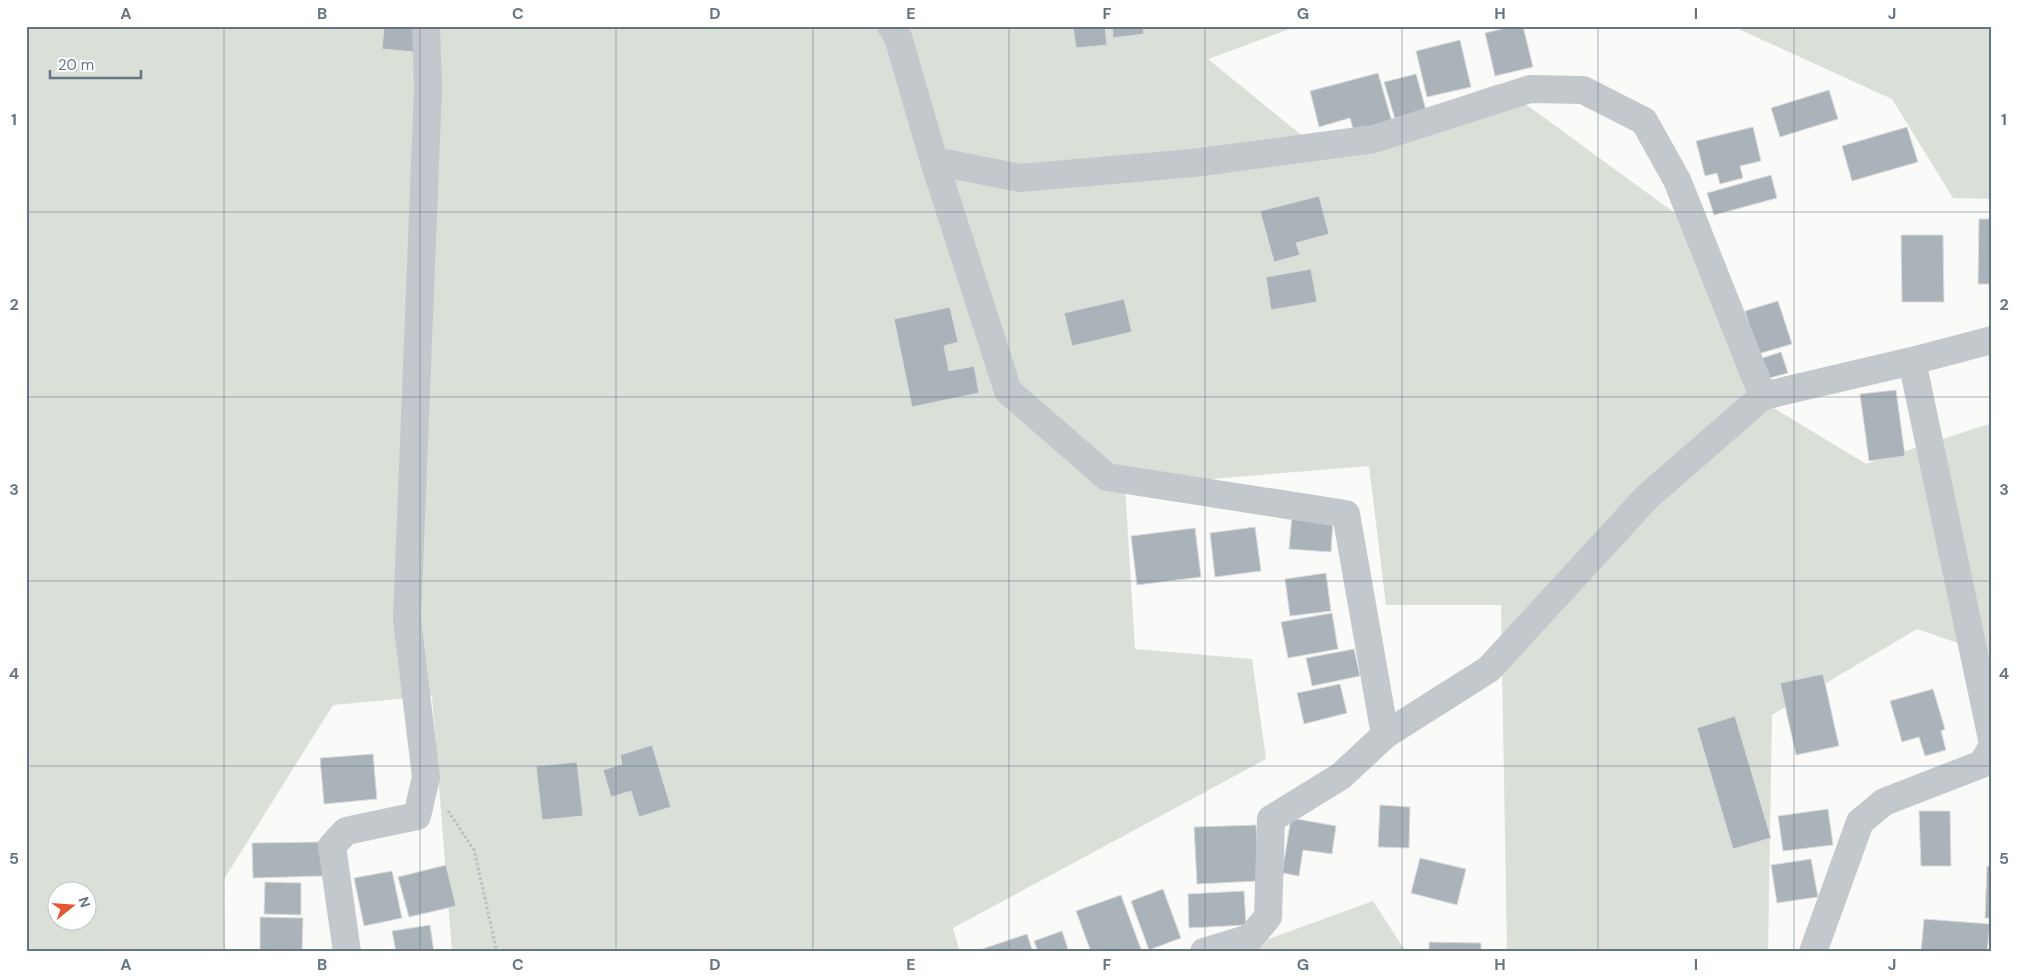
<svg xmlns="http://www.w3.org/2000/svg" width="2018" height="978" viewBox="0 0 2018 978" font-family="'DM Sans',sans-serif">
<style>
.green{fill:#dadfd7;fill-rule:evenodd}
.building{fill:#aab3b9;stroke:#dcdcda}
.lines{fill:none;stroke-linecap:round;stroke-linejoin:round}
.path{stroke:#bbbfc2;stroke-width:3;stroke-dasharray:2.5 2.5;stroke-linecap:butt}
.minor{stroke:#c3c8cc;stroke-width:28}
.grid{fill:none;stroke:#657683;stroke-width:1;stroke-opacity:0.55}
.neatline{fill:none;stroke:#657683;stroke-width:2}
.grid-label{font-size:16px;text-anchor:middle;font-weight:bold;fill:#657683}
</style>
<rect width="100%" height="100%" fill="#fafaf8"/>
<g class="green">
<path d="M26 26H1298L1208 59 1316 147 1498 84 1709 238 1749 393 1866 464 1992 423V655L1917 629 1772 715 1768 952H1507L1501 605H1386L1369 466 1125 486 1135 649 1252 659 1266 759 953 928 960 952H452L432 696 333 705 224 879 225 952H26ZM58 890H88V920H58Z"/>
<polygon points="1732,26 1992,26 1992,199 1953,198 1892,99"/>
<polygon points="1373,901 1406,952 1233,952"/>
</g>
<g class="building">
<polygon points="384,26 417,26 415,52 382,49"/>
<polygon points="1073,26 1105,26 1107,45 1076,48"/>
<polygon points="1112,26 1143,26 1144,34 1113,38"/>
<polygon points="1514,26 1523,26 1533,67 1495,76 1485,33"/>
<polygon points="1460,40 1471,87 1427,97 1416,51"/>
<polygon points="1378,73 1393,125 1355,135 1350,118 1319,127 1310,91"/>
<polygon points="1416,74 1426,110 1395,119 1384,82"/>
<polygon points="1829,90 1838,119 1780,137 1771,108"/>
<polygon points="1753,127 1761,161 1740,166 1743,178 1720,184 1717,173 1705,176 1696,141"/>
<polygon points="1907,127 1918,162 1852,181 1842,146"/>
<polygon points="1771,175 1777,198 1714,215 1707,193"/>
<polygon points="1319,196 1329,234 1296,243 1300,255 1274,262 1260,211"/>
<polygon points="1979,219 1992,219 1992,284 1978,284"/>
<polygon points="1901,235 1943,235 1944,302 1902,302"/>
<polygon points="1311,269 1317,302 1271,310 1266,277"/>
<polygon points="1124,299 1132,332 1072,346 1064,313"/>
<polygon points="1778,301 1792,344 1758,354 1745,311"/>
<polygon points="950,307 958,342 944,346 949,371 974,366 979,393 912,407 894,319"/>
<polygon points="1781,352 1788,373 1762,380 1756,360"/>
<polygon points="1896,390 1905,456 1869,461 1860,394"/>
<polygon points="1292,516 1333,519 1331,552 1289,549"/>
<polygon points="1255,527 1261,571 1215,577 1210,533"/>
<polygon points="1195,528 1201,577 1137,585 1131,536"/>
<polygon points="1326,573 1331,611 1290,616 1285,579"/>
<polygon points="1332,613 1338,649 1288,658 1281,622"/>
<polygon points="1354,649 1360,676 1312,686 1306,658"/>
<polygon points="1823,674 1839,746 1796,755 1780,683"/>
<polygon points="1340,684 1347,713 1304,724 1297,693"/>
<polygon points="1933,689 1945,729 1941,731 1946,750 1925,756 1919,737 1902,742 1890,701"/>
<polygon points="1735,716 1771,838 1733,849 1697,728"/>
<polygon points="652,745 671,807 639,817 631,791 611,797 603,770 622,764 620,755"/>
<polygon points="373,754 377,799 324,804 320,758"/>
<polygon points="577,762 583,816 542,820 536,766"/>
<polygon points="1380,805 1410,807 1409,848 1378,847"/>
<polygon points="1828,809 1833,845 1783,851 1778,816"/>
<polygon points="1919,811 1950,811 1951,866 1921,866"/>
<polygon points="1291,818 1336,826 1332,854 1303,850 1299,876 1282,873"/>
<polygon points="1256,825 1259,881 1197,884 1194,827"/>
<polygon points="322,842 323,876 253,878 252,843"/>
<polygon points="1420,858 1466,869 1457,905 1411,893"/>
<polygon points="1811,859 1818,897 1777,903 1771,865"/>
<polygon points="446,865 456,906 409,917 398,877"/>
<polygon points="1987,866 1992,867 1992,918 1985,918"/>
<polygon points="392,871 402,918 364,926 354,878"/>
<polygon points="265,882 301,883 301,915 264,914"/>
<polygon points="1163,889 1181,938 1149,950 1131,901"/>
<polygon points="1244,891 1246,925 1189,928 1188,894"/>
<polygon points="1121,895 1142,952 1091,952 1076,911"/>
<polygon points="260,917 303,918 302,952 260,952"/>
<polygon points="1924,919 1990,924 1987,952 1921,952"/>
<polygon points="430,925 434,952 396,952 392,931"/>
<polygon points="1062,931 1069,952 1038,952 1034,941"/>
<polygon points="1027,934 1033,952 976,951"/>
<polygon points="1429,942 1481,943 1481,952 1429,952"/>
</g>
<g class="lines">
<polyline class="path" points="448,811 474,850 497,952"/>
<g class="minor">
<polyline points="891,26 898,37 934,161 1008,391 1107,477 1346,514 1385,735"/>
<polyline points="934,161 1020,178 1193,163 1374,139 1530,89 1583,90 1644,121 1677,180 1763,396"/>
<polyline points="1912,361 1992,739"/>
<polyline points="347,952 332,846 346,831 417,816 426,777 407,619 428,88 426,26"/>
<polyline points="1204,952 1250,938 1268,917 1271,819 1341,776 1385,735 1489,669 1647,497 1763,396 1912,361 1992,340"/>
<polyline points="1813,952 1860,822 1884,802 1982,764 1992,747"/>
</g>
</g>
<path class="grid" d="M224 26V952M420 26V952M616 26V952M813 26V952M1009 26V952M1205 26V952M1402 26V952M1598 26V952M1794 26V952M26 212H1992M26 397H1992M26 581H1992M26 766H1992"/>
<rect width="2018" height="978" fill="none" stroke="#ffffff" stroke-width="55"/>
<g transform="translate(72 906) rotate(73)"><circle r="24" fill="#ffffff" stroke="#c1c8cd"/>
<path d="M0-4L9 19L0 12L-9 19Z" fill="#e4572e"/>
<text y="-8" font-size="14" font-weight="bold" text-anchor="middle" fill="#657683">N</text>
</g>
<path d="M50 70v8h91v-8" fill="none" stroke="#657683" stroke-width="2.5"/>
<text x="58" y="70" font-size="15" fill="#657683" stroke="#ffffff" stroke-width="4" paint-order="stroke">20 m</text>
<rect x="28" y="28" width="1962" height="922" class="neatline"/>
<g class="grid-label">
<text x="126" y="19">A</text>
<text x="322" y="19">B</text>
<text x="518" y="19">C</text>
<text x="715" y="19">D</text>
<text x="911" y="19">E</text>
<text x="1107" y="19">F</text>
<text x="1303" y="19">G</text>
<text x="1500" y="19">H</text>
<text x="1696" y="19">I</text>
<text x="1892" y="19">J</text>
<text x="14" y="125">1</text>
<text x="2004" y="125">1</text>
<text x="14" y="310">2</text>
<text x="2004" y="310">2</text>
<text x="14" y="495">3</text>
<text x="2004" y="495">3</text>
<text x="14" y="679">4</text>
<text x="2004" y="679">4</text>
<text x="14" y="864">5</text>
<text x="2004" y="864">5</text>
<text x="126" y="970">A</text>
<text x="322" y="970">B</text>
<text x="518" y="970">C</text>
<text x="715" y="970">D</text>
<text x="911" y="970">E</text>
<text x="1107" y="970">F</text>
<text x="1303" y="970">G</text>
<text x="1500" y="970">H</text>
<text x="1696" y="970">I</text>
<text x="1892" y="970">J</text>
</g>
</svg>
